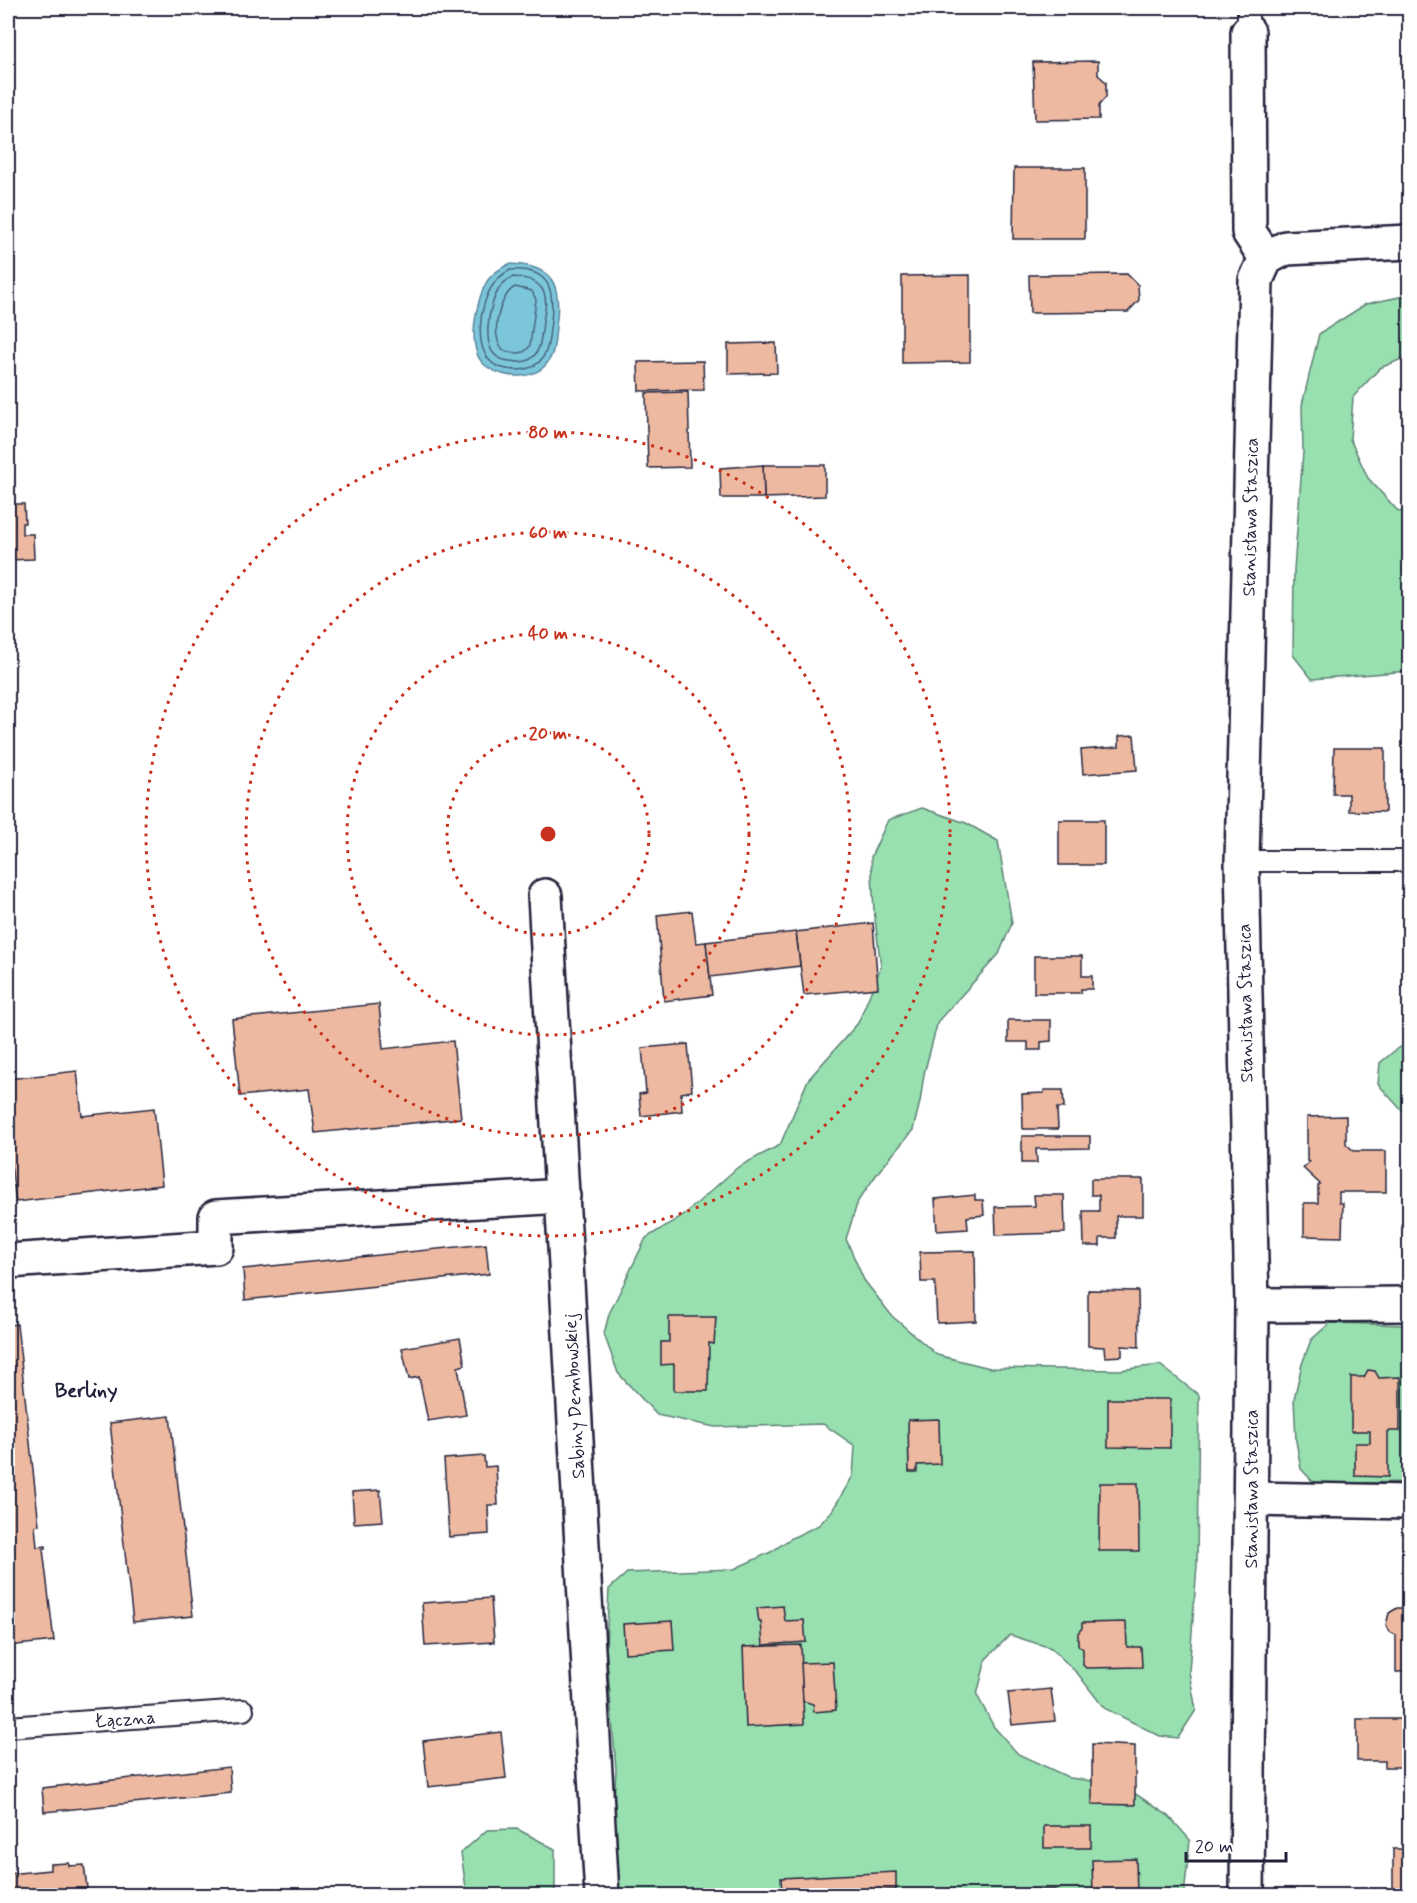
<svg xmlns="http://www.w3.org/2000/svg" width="1417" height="1903" viewBox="0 0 1417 1903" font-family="Mynerve,sans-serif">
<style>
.green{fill:#98e0af;stroke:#5d8175;stroke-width:1.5}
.water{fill:#7cc6dc;stroke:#58849c;stroke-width:1.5}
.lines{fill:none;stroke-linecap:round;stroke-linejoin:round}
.shore{stroke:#46647b;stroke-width:1.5}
.building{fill:#eeb9a1;stroke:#22223b;stroke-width:1.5}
.service-casing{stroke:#22223b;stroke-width:24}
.minor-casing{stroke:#22223b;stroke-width:38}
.service{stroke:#fff;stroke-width:20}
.minor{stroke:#fff;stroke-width:33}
.ring{fill:none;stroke:#c8321e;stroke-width:3;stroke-dasharray:3 6}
.labels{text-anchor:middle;stroke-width:4.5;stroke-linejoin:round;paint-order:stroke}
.street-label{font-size:18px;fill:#22223b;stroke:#fff}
.neighbourhood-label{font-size:20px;font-weight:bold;fill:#22223b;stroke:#fff}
.centre{fill:#c8321e;stroke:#fff;stroke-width:3}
.ring-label{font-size:18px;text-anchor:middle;font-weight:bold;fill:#c8321e;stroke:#fff;stroke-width:4.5;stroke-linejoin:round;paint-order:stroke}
</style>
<rect width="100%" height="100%" fill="#fff"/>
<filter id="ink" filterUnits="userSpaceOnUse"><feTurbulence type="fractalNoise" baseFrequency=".0167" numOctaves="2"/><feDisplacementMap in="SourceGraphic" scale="12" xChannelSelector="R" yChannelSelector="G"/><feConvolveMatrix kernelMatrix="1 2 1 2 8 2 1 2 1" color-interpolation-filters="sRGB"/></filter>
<g filter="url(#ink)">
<g class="green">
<polygon points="1409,295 1409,356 1380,368 1353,397 1350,439 1368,478 1397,510 1409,515 1409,671 1312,679 1293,655 1294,569 1303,452 1302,405 1319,334 1366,304"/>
<polygon points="922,808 966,823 998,841 1012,923 999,954 938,1021 924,1074 920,1102 913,1130 879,1171 858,1201 846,1239 864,1280 892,1316 937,1355 990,1368 1119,1370 1160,1365 1199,1395 1197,1565 1189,1672 1196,1710 1178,1738 1160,1736 1104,1708 1078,1674 1051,1648 1010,1635 986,1659 977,1695 994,1727 1018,1754 1070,1778 1122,1785 1169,1816 1190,1840 1184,1895 608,1895 616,1769 606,1646 609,1589 627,1573 734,1569 771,1552 790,1539 819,1525 832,1511 853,1476 855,1446 823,1424 715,1427 657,1415 618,1373 604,1334 609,1314 646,1238 685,1214 738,1167 780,1145 808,1080 858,1023 881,967 874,911 871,857 888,820"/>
<polygon points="1399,1047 1409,1050 1409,1116 1404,1113 1378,1084 1380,1063"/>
<polygon points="1330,1323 1409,1325 1409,1482 1315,1484 1301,1469 1296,1441 1294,1399 1302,1364 1311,1340"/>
<polygon points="517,1829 555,1849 555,1895 467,1895 461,1853 487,1830"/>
</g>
<path class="water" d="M509 264C555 265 562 286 556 327 555 335 555 346 552 354 542 381 506 381 486 366 465 351 476 298 488 280 494 272 501 268 509 264Z"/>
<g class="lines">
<g class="shore">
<path d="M510 270C554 267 555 295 550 329 549 336 549 344 546 351 539 371 517 373 499 367 471 356 479 304 493 285 497 278 503 274 510 270Z"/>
<path d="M513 277C523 277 536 280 542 289 548 298 545 311 543 321 541 339 541 364 517 362 511 361 504 361 499 358 480 348 489 304 499 289 502 283 507 280 513 277Z"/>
<path d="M515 287 532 291 536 300 530 345C525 356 515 353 505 351 488 340 499 295 515 287Z"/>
</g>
</g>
<g class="building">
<polygon points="1098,61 1098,75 1106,82 1106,97 1099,105 1099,119 1035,120 1033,62"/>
<polygon points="1014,168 1085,168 1085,239 1013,239"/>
<polygon points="1127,274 1138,285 1139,300 1128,312 1030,313 1029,275"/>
<polygon points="970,275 970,362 902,363 902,276"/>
<polygon points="776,343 777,373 728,374 728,344"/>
<polygon points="703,361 704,390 639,391 638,362"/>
<polygon points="688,392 690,467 648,468 646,393"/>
<polygon points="763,465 825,465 825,496 764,498"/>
<polygon points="763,465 764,498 721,498 720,468"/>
<polygon points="8,504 24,504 25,523 22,523 22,534 33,534 34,559 8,560"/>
<polygon points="1134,735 1137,770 1083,774 1081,750 1119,747 1119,736"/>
<polygon points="1334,748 1385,748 1385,812 1349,811 1349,794 1333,794"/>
<rect x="1059" y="820" width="45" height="45"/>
<polygon points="692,911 696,943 706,942 712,995 664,1001 657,915"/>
<polygon points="873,923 878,988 804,995 796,932"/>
<polygon points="796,932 800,966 710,977 706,942"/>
<polygon points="1034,956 1082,956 1082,976 1092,976 1092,989 1081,989 1081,993 1034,993"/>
<polygon points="379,1004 383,1049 453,1041 461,1118 315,1133 309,1089 240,1096 232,1019"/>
<polygon points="1008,1020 1051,1020 1051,1041 1041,1042 1041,1050 1028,1050 1028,1042 1008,1042"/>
<polygon points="688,1044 692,1091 681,1093 682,1111 641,1116 639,1094 646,1093 642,1048"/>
<polygon points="77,1071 82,1116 154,1108 162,1185 16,1202 10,1157 8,1157 8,1079"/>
<polygon points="1044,1090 1063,1090 1064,1108 1057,1108 1058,1129 1023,1129 1022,1094 1044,1093"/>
<polygon points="1346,1116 1346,1144 1354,1151 1386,1151 1386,1192 1339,1192 1339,1203 1343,1203 1342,1237 1304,1236 1304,1203 1318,1203 1318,1186 1320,1184 1303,1168 1309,1162 1307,1161 1307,1117"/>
<polygon points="1022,1136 1090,1136 1090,1148 1036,1149 1037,1163 1022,1163"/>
<polygon points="1091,1179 1143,1179 1143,1216 1116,1216 1116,1238 1100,1238 1100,1246 1084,1246 1083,1211 1099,1211 1099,1195 1091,1195"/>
<polygon points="975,1195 975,1200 983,1200 984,1215 967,1217 968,1229 937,1231 935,1199"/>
<polygon points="1034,1195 1064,1195 1065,1233 996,1235 995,1207 1035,1206"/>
<polygon points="486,1244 489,1274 245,1300 243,1269"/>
<polygon points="975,1251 976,1321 937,1323 935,1282 921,1282 920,1252"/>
<polygon points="1088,1290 1138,1291 1139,1347 1122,1346 1122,1356 1105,1357 1104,1347 1088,1346"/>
<polygon points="669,1317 716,1317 714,1344 709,1343 708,1391 674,1391 674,1364 661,1365 661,1342 669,1342"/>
<polygon points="17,1324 39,1525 35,1526 37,1547 46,1546 46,1548 43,1549 54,1641 8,1646 8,1325"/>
<polygon points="460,1338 465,1365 458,1367 466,1415 428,1421 419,1377 409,1379 402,1348"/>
<polygon points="1368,1370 1375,1371 1379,1378 1400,1377 1400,1431 1388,1431 1388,1477 1355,1476 1355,1443 1370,1443 1370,1431 1351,1431 1351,1377 1364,1377"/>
<polygon points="1108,1399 1170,1399 1170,1448 1108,1447"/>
<polygon points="170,1416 193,1616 133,1622 110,1423"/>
<polygon points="939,1419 940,1464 917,1465 917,1472 909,1472 908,1420"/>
<polygon points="484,1456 485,1467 496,1466 498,1505 488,1505 489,1534 449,1537 444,1459"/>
<polygon points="1100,1483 1138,1483 1139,1551 1099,1551"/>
<polygon points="380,1490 383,1521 354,1523 352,1492"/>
<polygon points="491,1598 494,1642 425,1646 422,1603"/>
<polygon points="783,1606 785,1621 804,1620 806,1642 763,1645 761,1622 759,1622 757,1608"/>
<polygon points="1397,1608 1410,1608 1410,1672 1396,1672 1396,1635 1390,1632 1386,1625 1389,1613"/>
<polygon points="672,1621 674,1650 625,1653 623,1624"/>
<polygon points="1126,1622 1127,1647 1141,1647 1142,1667 1086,1668 1083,1665 1083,1649 1078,1645 1078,1633 1082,1628 1082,1623"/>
<polygon points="801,1645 804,1724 746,1727 743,1647"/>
<polygon points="833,1662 836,1710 814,1712 813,1704 803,1701 801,1663"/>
<polygon points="1051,1689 1055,1721 1012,1725 1008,1693"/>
<polygon points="1357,1719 1406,1719 1405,1767 1385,1767 1385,1761 1357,1761"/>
<polygon points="501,1732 506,1778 428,1787 423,1741"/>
<polygon points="1092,1744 1135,1746 1135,1805 1092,1804"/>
<polygon points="229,1767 231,1793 44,1812 42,1788"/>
<rect x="1044" y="1826" width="47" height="22"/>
<rect x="1393" y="1849" width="17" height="41"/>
<polygon points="1136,1859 1137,1896 1093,1896 1092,1860"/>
<polygon points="69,1863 69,1866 84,1865 88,1896 10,1896 8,1874 50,1870 50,1864"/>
<polygon points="896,1872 896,1890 782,1895 781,1878"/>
<rect x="1014" y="1890" width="41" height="6"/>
</g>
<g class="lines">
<g class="service-casing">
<g id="service">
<polyline points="1248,8 1248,32"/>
<polyline points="1242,861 1410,861"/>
<polyline points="8,1727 243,1710"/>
</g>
</g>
<g class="minor-casing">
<g id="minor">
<polyline points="1248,32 1249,232 1266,258"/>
<polyline points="545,896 602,1896"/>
<polyline points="8,1261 216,1247 216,1217 563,1196"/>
<polyline points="1252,1305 1410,1304"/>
<polyline points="1252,1499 1410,1502"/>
<polyline points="1247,1896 1252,1305 1242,861 1256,280 1266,258 1286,248 1410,242"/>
</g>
</g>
<use href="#service" class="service"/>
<use href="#minor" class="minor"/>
</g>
</g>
<g class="ring">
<circle cx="548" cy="834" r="101"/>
<circle cx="548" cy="834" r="201"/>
<circle cx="548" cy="834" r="302"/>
<circle cx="548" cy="834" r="402"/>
</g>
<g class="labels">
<g class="street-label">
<text transform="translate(1250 517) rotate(-89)" y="6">Stanisława Staszica</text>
<text transform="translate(1245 1003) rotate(-91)" y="6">Stanisława Staszica</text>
<text transform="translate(574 1396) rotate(-93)" y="6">Sabiny Dembowskiej</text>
<text transform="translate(1251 1489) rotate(-90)" y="6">Stanisława Staszica</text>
<text transform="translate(125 1719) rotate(-4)" y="6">Łączna</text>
</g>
<g class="neighbourhood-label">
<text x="86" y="1397">Berliny</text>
</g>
</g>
<circle cx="548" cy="834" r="9" class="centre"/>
<g class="ring-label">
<text x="548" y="438">80 m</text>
<text x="548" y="538">60 m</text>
<text x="548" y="639">40 m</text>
<text x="548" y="739">20 m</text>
</g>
<rect width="1417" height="1903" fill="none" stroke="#fff" stroke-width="30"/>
<rect x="15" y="15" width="1387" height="1873" fill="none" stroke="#22223b" stroke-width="2" filter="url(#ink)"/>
<path d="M1186 1852v9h100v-9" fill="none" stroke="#22223b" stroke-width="3"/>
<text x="1195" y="1852" font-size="18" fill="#22223b" stroke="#ffffff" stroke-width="4.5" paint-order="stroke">20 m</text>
</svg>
